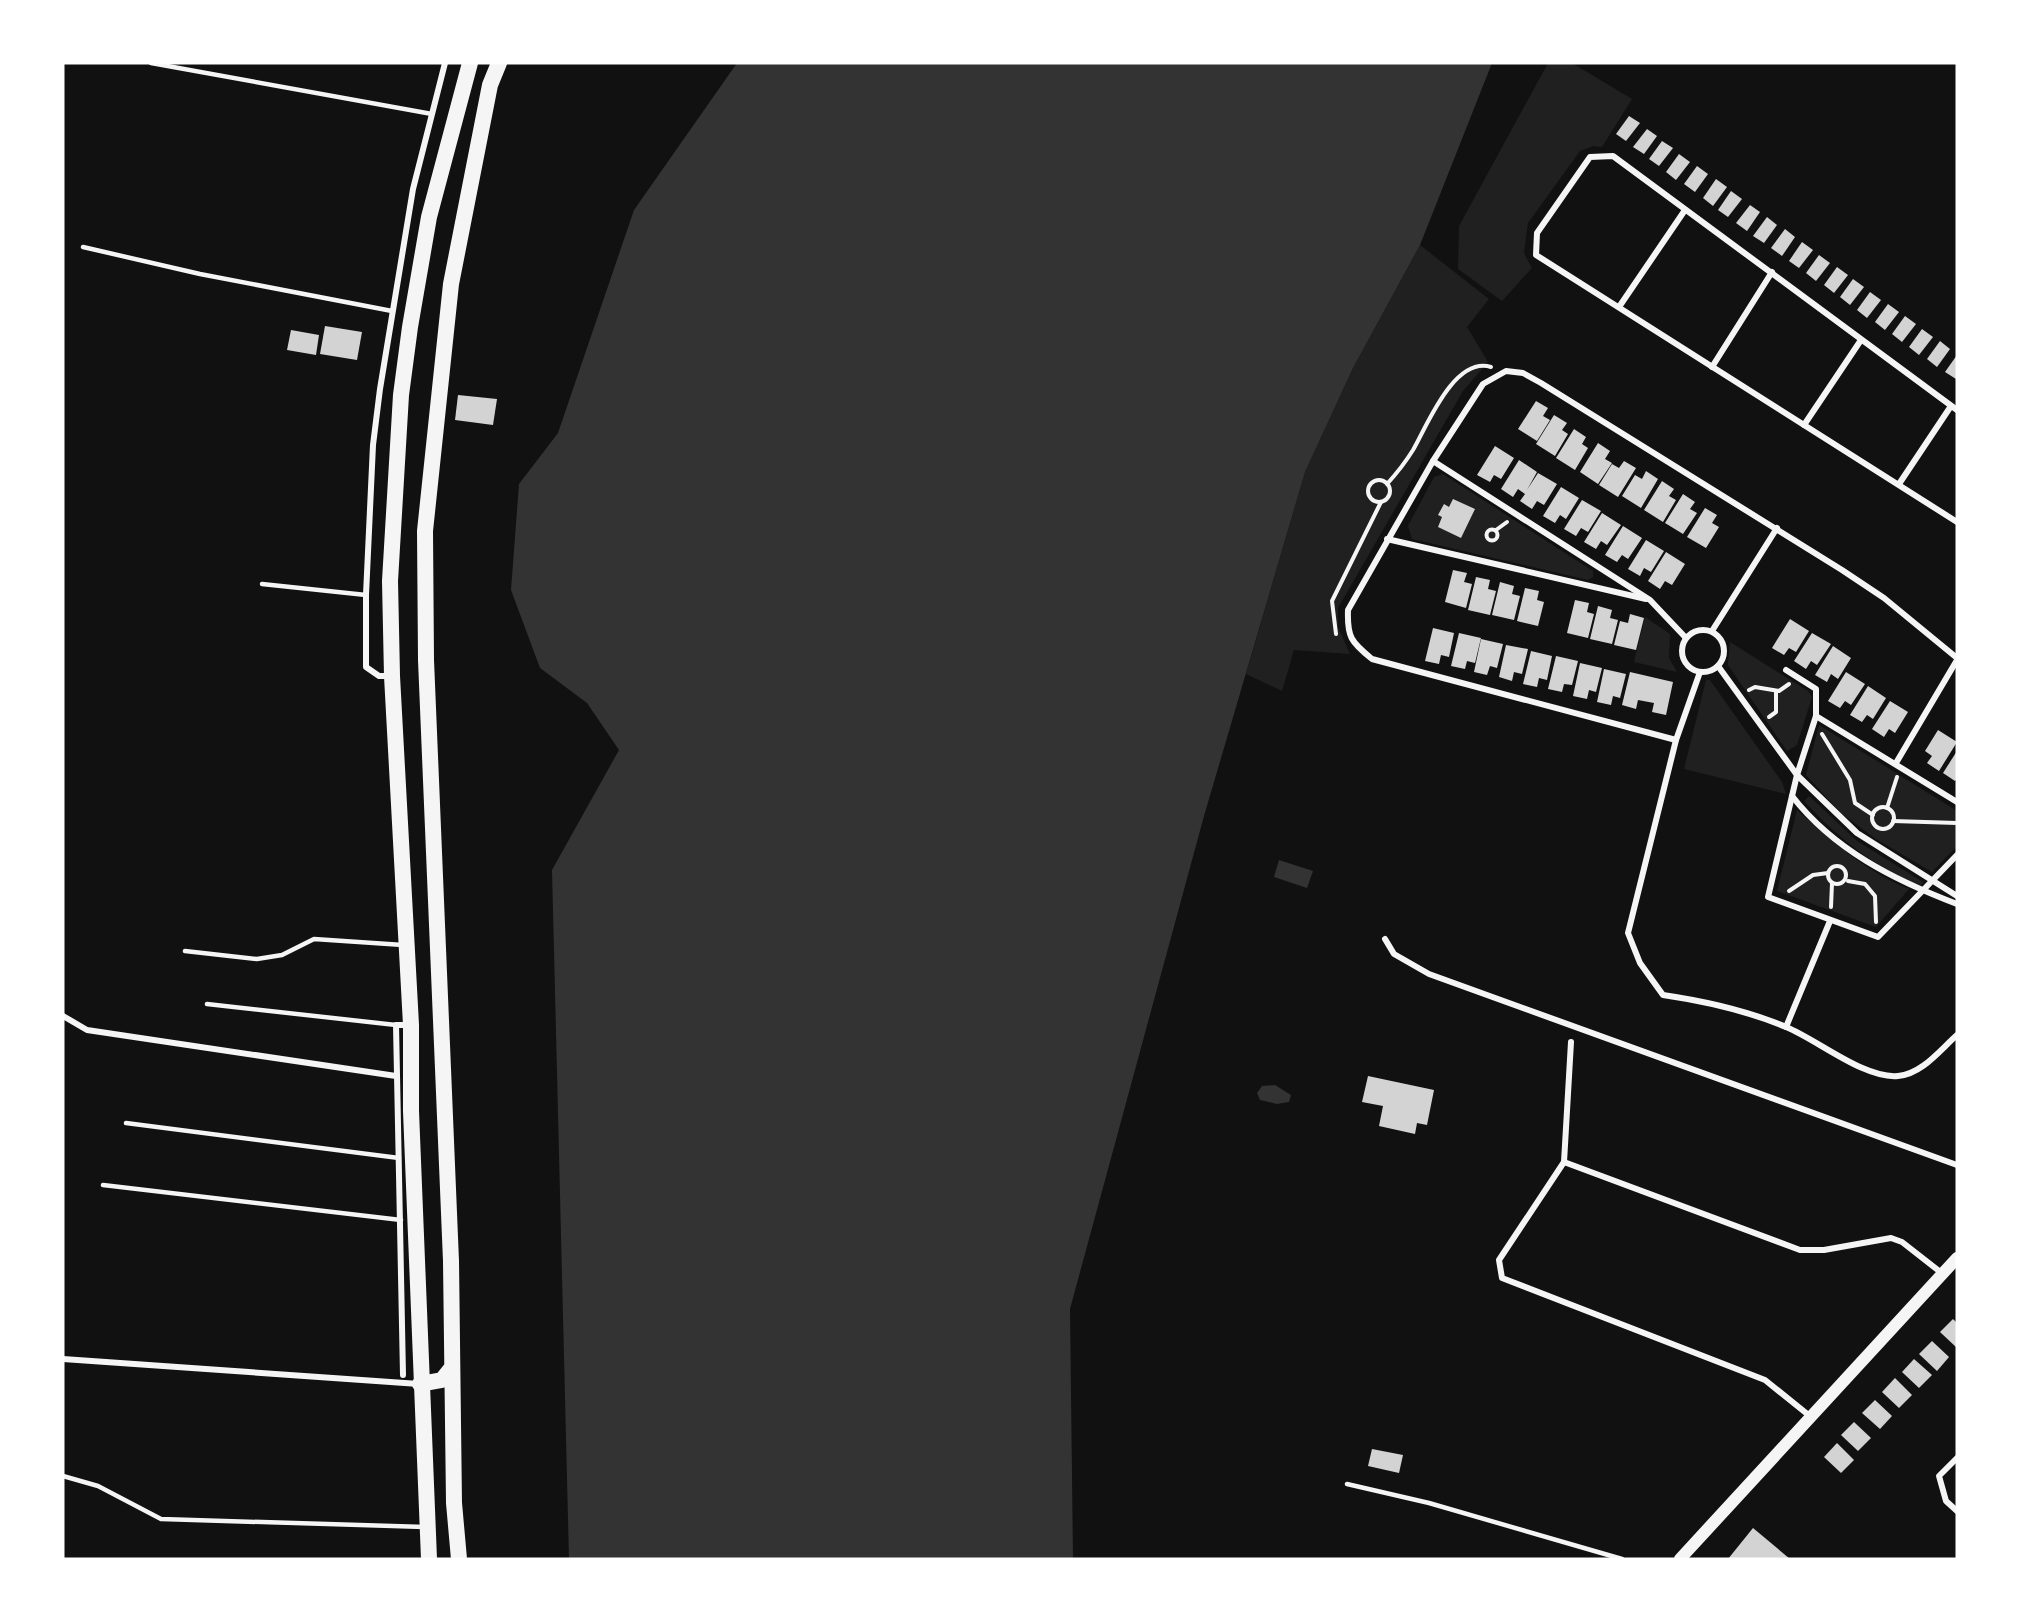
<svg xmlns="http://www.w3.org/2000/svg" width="2020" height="1622" viewBox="0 0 2020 1622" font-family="'Fira Sans Condensed',sans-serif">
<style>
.green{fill:#202020}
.water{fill:#333}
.building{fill:#d3d3d3}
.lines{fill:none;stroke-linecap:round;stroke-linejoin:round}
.path{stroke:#f5f5f5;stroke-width:4}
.service{stroke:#f5f5f5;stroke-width:4.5}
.minor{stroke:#f5f5f5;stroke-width:6}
.secondary{stroke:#f5f5f5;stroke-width:12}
.trunk{stroke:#f5f5f5;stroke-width:16}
</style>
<rect width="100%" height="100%" fill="#111"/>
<g class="green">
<polygon points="1548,63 1572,63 1632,99 1602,147 1593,146 1580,151 1528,223 1524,253 1532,268 1502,301 1458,269 1459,226"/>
<polygon points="1420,245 1489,299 1467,327 1488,362 1463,391 1338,608 1338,627 1350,654 1294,650 1282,691 1246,674 1305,472 1353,368"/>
<polygon points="1443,474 1593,571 1593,577 1588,580 1412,539 1408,526 1434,477"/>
<polygon points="1645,617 1670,634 1669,658 1677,672 1634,662"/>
<polygon points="1730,642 1808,691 1812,697 1797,745 1787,751 1728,665"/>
<polygon points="1706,680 1710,680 1782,782 1786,794 1684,769"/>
<polygon points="1819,725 1957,811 1957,846 1932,872 1876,839 1841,813 1806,775"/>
<path d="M1809 796 1857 841 1923 882 1921 885C1875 868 1837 837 1804 801Z"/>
<path d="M1797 810C1832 841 1865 871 1909 889L1876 927 1777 891Z"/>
</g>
<g class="water">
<polygon points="737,63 1492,63 1420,245 1353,368 1305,472 1204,816 1070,1309 1073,1559 569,1559 552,870 619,750 587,703 540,668 511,590 519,484 558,433 634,210"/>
<polygon points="1279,860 1313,871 1307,888 1274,877"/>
<polygon points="1275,1085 1291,1095 1289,1102 1277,1104 1260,1100 1257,1093 1262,1086"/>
</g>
<g class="building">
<polygon points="1629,116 1640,123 1626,141 1616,134"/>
<polygon points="1647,129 1657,136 1644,154 1633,147"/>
<polygon points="1662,141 1673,148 1659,166 1649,159"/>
<polygon points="1679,154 1690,162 1676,180 1666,172"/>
<polygon points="1697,166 1708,174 1695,192 1684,184"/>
<polygon points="1716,179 1727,187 1713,206 1703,198"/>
<polygon points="1731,191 1742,199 1728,217 1718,210"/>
<polygon points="1750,205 1760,212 1747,231 1736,223"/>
<polygon points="1767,217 1777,225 1764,243 1753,236"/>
<polygon points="1785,229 1795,237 1782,256 1771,248"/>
<polygon points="1802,242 1813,250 1799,268 1789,261"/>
<polygon points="1819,255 1830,263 1816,281 1806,273"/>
<polygon points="1837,267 1848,275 1834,293 1824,285"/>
<polygon points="1853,279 1864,287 1850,305 1840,297"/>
<polygon points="1870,292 1881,300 1867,318 1857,310"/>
<polygon points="1888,304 1899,312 1885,330 1875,322"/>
<polygon points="1905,316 1916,324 1902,342 1892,334"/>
<polygon points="325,326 362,332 357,360 320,354"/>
<polygon points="1922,329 1933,337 1919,355 1909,347"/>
<polygon points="291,330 319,335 316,355 287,350"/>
<polygon points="1940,341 1950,349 1937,367 1927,359"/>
<polygon points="1957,355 1957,377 1956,379 1945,372"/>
<polygon points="458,395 497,399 493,425 455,420"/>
<polygon points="1536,401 1548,408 1543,416 1550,420 1537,441 1518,429"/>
<polygon points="1554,415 1567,423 1562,430 1568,434 1555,456 1536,444"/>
<polygon points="1574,429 1586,437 1582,444 1588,448 1575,470 1556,458"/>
<polygon points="1598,443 1610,451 1605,459 1612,463 1598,484 1580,472"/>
<polygon points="1495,446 1514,458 1501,479 1494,475 1490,482 1477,475"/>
<polygon points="1519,460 1537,472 1527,490 1538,473 1557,484 1544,505 1537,501 1532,509 1520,501 1525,494 1518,489 1513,497 1501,489"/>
<polygon points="1624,461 1636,468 1618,497 1599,485 1612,464 1619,468"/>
<polygon points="1646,471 1658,479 1641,508 1622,496 1635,475 1642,479"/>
<polygon points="1662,481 1674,489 1669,496 1676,500 1663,522 1644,510"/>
<polygon points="1561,487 1579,498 1566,519 1560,515 1555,523 1543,516"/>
<polygon points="1683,494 1695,502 1690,509 1697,513 1683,534 1665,523"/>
<polygon points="1453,499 1475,509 1461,538 1438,527 1442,517 1438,515 1444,504 1449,507"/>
<polygon points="1582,500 1601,511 1588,532 1581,528 1576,536 1564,529"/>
<polygon points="1705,508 1717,515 1712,523 1719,527 1706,548 1687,537"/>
<polygon points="1602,513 1621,525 1607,545 1601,541 1596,549 1584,542"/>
<polygon points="1623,526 1642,538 1628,559 1622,555 1617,562 1605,555"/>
<polygon points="1646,540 1664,551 1651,572 1644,568 1640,576 1628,569"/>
<polygon points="1666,552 1685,564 1672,585 1665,581 1660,589 1648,581"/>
<polygon points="1453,570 1467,573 1464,582 1472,584 1466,608 1445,602"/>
<polygon points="1476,577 1490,580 1488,589 1496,591 1490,615 1468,610"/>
<polygon points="1500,582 1514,586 1512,594 1520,596 1514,620 1492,615"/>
<polygon points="1525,588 1539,591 1537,600 1544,602 1538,626 1517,621"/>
<polygon points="1575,600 1589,603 1587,612 1594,614 1588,638 1567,633"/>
<polygon points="1598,606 1612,610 1610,618 1618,620 1612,644 1590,639"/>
<polygon points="1630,614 1644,618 1636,650 1614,645 1620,621 1628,623"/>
<polygon points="1790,619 1809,631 1796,652 1789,648 1784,655 1772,648"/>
<polygon points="1433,628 1454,633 1449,657 1441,655 1439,664 1425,661"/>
<polygon points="1459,633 1481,638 1475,663 1467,661 1465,669 1451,666"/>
<polygon points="1812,633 1831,644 1817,665 1811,661 1806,669 1794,661"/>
<polygon points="1481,639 1503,644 1497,668 1490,666 1487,675 1474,672"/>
<polygon points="1506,645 1528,649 1522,674 1514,672 1512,681 1499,677"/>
<polygon points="1833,646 1851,658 1838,679 1831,674 1827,682 1815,675"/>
<polygon points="1531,651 1552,656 1547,680 1539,678 1537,687 1523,684"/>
<polygon points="1556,656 1578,661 1572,685 1564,684 1562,692 1548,689"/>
<polygon points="1580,663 1602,668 1596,692 1589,690 1587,699 1573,696"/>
<polygon points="1604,669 1626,674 1620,698 1613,696 1611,705 1597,702"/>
<polygon points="1630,672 1673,682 1666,715 1652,712 1654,703 1638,700 1636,709 1622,705"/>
<polygon points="1846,672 1865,684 1851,705 1845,701 1840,708 1828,701"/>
<polygon points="1868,686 1886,698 1873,719 1867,715 1862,722 1850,715"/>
<polygon points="1890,701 1908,712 1895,733 1889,729 1884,737 1872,729"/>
<polygon points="1938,730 1957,742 1939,771 1927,763 1932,756 1925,751"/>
<polygon points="1957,751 1957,778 1955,781 1943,773"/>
<polygon points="1368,1076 1434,1090 1427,1125 1417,1123 1415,1134 1379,1126 1383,1106 1362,1102"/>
<polygon points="1953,1319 1957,1323 1957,1348 1940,1332"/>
<polygon points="1932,1341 1949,1357 1937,1371 1919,1354"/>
<polygon points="1914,1359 1932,1375 1919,1388 1902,1372"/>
<polygon points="1895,1378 1912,1395 1899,1408 1882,1392"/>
<polygon points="1875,1400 1892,1416 1880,1429 1862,1413"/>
<polygon points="1854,1422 1871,1438 1858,1451 1841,1435"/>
<polygon points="1837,1443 1854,1460 1841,1473 1824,1457"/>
<polygon points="1372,1449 1403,1455 1399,1473 1368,1466"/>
<polygon points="1753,1528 1790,1559 1728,1559"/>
</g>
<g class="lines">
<g class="path">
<circle cx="1379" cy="491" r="11"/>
<path d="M1387 484C1397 473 1405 463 1413 450 1427 426 1454 356 1491 367"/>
<circle cx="1492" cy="535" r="5.5"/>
<polyline points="1496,530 1507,522"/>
<polyline points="1336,634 1332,601 1381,502"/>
<polyline points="1749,690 1755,687 1779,691 1789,684"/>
<polyline points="1769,717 1776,712 1776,691"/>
<polyline points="1822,734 1850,780 1855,803 1873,815"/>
<circle cx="1883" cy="818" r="11"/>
<polyline points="1887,808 1897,777"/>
<polyline points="1893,821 1957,823"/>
<circle cx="1837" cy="875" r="9"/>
<polyline points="1848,881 1865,884 1875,896 1876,922"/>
<polyline points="1789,891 1813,875 1828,873"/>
<polyline points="1831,907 1832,883"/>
</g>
<g class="service">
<polyline points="151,63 432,114"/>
<polyline points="83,247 200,274 392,311"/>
<polyline points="262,584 366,595"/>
<polyline points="185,951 257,959 282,955 314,939 403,945"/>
<polyline points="207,1004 396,1025"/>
<polyline points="126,1123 399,1158"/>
<polyline points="103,1185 401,1220"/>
<polyline points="63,1476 98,1486 161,1519 425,1527"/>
<polyline points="1347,1484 1429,1503 1622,1559"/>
</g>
<g class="minor">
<polyline points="1619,307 1685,210"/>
<polyline points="1712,367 1772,272"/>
<polyline points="1957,410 1613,156 1590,157 1537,233 1536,255 1957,522"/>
<polyline points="1804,425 1861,340"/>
<polyline points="1433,461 1650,600 1686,638"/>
<polyline points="1899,484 1951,406"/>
<polyline points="1387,539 1646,599"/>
<circle cx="1703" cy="651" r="21"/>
<polyline points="1712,631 1777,528"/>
<polyline points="1718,666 1797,775 1857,833 1957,896"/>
<polyline points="1786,670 1816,689 1816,716 1797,775 1768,897 1878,937 1957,855"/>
<path d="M1700 672 1676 740 1628 933 1640 963 1663 995C1704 1001 1748 1011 1786 1027 1818 1040 1864 1079 1898 1076 1922 1074 1940 1050 1957 1035"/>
<polyline points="390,676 379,676 366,667 366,595 373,445 380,389 413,189 445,63"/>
<polyline points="1816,716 1957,802"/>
<path d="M1676 740 1372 659C1351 642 1347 637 1348 610L1433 461 1483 384 1506 371 1523 373 1541 383 1842 570 1884 598 1957 658"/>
<polyline points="1896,763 1957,660"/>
<path d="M1792 796C1834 850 1894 880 1957 904"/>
<polyline points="1385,939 1394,954 1429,974 1957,1165"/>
<polyline points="63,1016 87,1030 396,1076"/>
<polyline points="1786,1027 1830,921"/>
<polyline points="1571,1042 1564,1162 1499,1260 1502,1278 1765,1380 1811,1417"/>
<polyline points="1564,1162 1800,1250 1824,1250 1891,1238 1902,1242 1943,1274"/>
<polyline points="63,1359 419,1384"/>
<polyline points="403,1375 396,1025 411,1025"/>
<polyline points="1957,1458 1939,1476 1946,1501 1957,1511"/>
</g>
<polyline class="secondary" points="1680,1559 1957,1258"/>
<g class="trunk">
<polyline points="420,1384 442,1380 450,1370"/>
<polyline points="429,1559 411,1111 411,1025 392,676 390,581 401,395 410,327 429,217 470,63"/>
<polyline points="459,1559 454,1503 451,1261 426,660 425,531 451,284 490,85 499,63"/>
</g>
</g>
<rect width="2020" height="1622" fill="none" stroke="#ffffff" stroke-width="129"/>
</svg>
